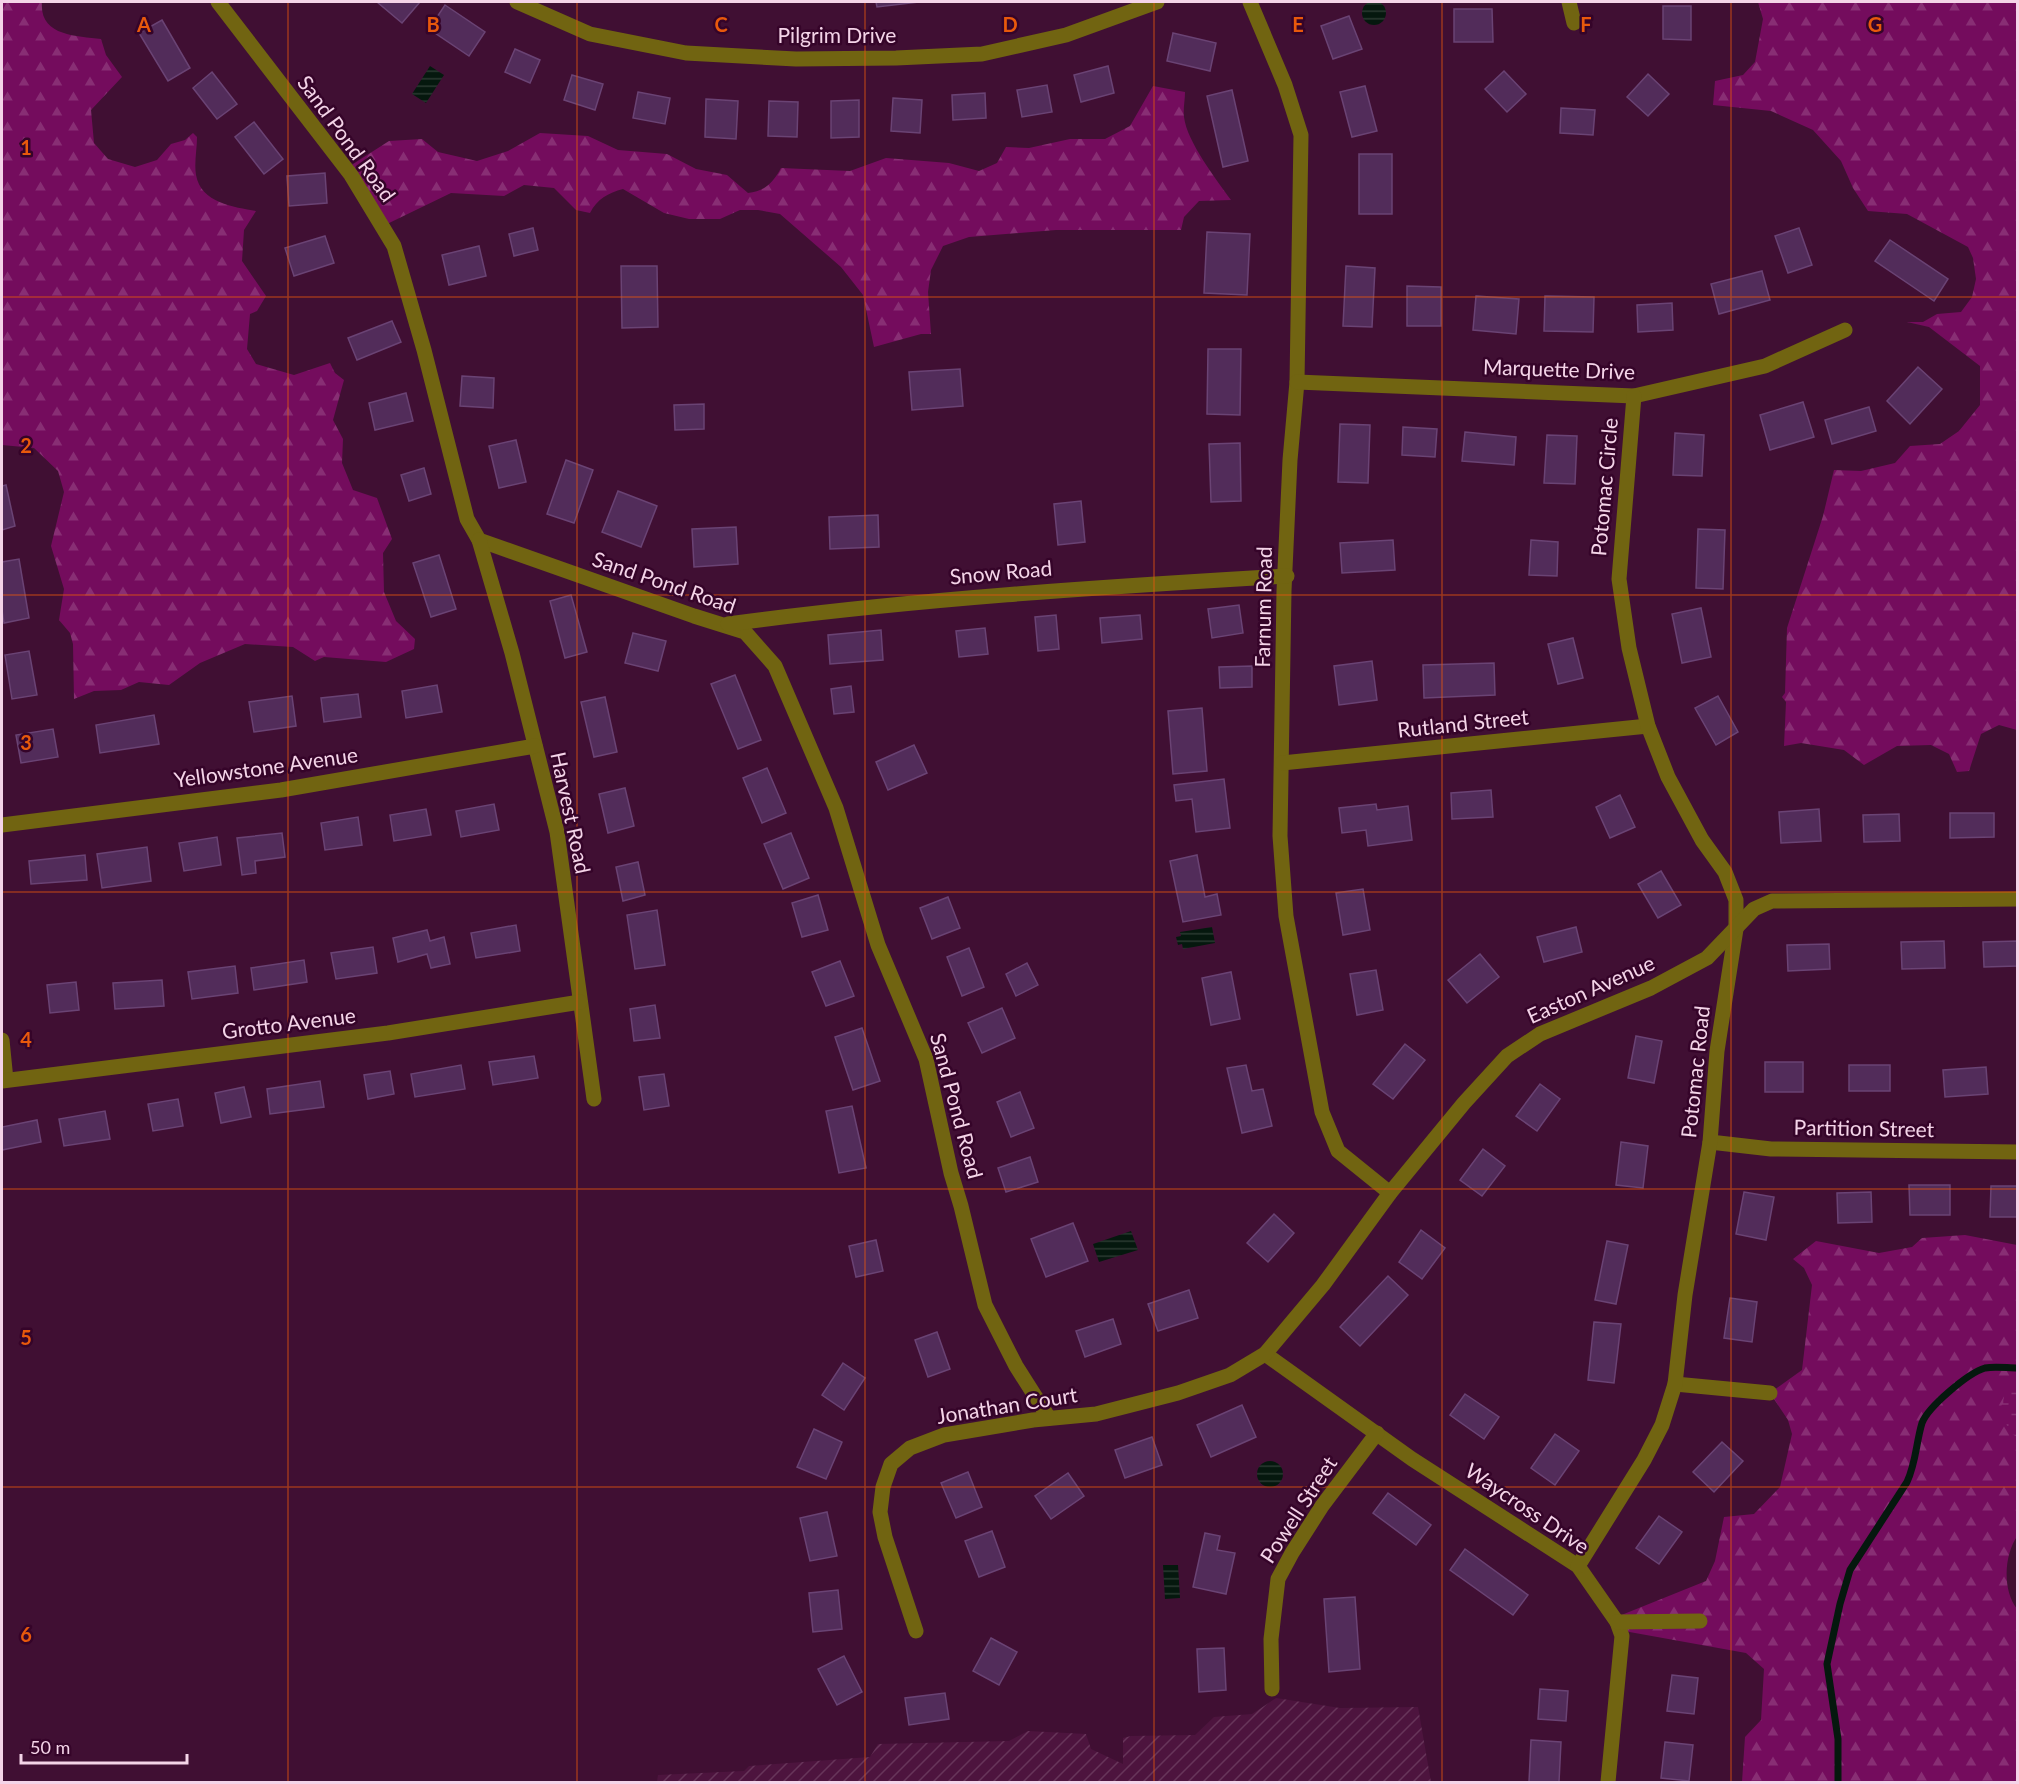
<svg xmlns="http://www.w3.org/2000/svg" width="2019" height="1784" viewBox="0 0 2019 1784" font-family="Lato,sans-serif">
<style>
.industrial{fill:url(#industrial-furrows)}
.forest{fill:url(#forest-firs)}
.wetland{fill:url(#wetland-marsh)}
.water{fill:url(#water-rules)}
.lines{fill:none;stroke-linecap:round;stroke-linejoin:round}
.stream{stroke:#05180e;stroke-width:7}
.building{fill:#522c5a;stroke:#6a4374;stroke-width:1.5}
.minor{stroke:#716411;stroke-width:15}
.grid{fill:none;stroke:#e8590c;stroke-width:1.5;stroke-opacity:0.55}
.labels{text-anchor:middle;stroke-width:5;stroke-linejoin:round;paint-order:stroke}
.street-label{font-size:21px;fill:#f4d4e8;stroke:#350429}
.grid-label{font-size:20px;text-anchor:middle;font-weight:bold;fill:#e8590c;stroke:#350429;stroke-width:5;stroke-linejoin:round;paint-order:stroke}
</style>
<defs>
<pattern id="industrial-furrows" width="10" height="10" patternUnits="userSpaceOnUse" patternTransform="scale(1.5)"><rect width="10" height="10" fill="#4d143e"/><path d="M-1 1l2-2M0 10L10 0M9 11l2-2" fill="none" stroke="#67355a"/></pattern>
<pattern id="forest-firs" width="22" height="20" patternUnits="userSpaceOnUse" patternTransform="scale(1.5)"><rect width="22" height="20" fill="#740c5d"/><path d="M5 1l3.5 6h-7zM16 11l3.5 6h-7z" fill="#882e74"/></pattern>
<pattern id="wetland-marsh" width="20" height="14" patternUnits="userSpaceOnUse" patternTransform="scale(1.5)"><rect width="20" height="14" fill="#740c5d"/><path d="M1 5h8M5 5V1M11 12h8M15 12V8" fill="none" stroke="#882e74"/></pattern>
<pattern id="water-rules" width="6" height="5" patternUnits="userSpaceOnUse" patternTransform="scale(1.5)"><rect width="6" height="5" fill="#05180e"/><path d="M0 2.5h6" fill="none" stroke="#2a3931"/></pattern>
</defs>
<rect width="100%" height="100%" fill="#400f33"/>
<polygon class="industrial" points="1276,1698 1340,1708 1418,1707 1431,1782 657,1782 658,1775 744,1771 749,1766 870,1757 878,1744 1009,1741 1028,1731 1086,1734 1091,1749 1123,1764 1123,1738 1131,1736 1195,1735 1214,1717 1252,1714"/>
<g class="forest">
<path d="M2 2H42C39 36 76 36 101 39L106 55 122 77 91 110 94 143 108 159 135 167 157 160 171 144 185 140 193 133 197 137C197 149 194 163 196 175 201 203 234 207 256 211L244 230 242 261 266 296 257 311 250 314 247 349 256 364 294 375 330 363 335 373 344 380 333 420 343 439 342 463 353 490 377 498 392 539 383 553 384 592 396 621 415 639 414 649 386 662 324 657 315 661 293 647 245 644 200 663 169 685 139 682 121 690 94 691 74 699 73 644 70 633 59 620 64 589 51 546 64 492 58 471 34 448 2 445Z"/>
<polygon points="1758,2 2017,2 2017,730 1999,725 1981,734 1969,771 1957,772 1949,754 1931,745 1897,746 1864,765 1844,750 1801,743 1784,746 1786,702 1782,697 1785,693 1787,628 1823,516 1834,470 1861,471 1895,463 1910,446 1940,444 1959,431 1980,405 1980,366 1929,327 1907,322 1923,322 1937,314 1961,312 1972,297 1976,279 1973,258 1968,247 1907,214 1868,211 1853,188 1841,161 1813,130 1771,111 1713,105 1715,81 1743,75 1755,62 1763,19"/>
<path d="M1153 86 1185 92C1185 100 1183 109 1184 117 1187 142 1216 179 1231 200L1199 201 1184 217 1181 230H1056L969 237 943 246 931 270 928 292 931 334H921L874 347 863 295 841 267 780 214 758 210H740L720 219H689L664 213 623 189C608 193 597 199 590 213L576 210 554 188 524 185 504 196 451 193 387 224 350 166 389 141 422 139 438 152 477 161 508 151 540 133 588 136 618 150 667 154 696 169 727 175 748 193C765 191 773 183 781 168L850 171 886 158 949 163 979 171 997 163 1006 147 1029 148 1070 139H1105L1130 126Z"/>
<path d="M1965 1235 2017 1245 2018 1535C2004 1554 2002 1590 2017 1609V1782H1742L1745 1737 1761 1720 1764 1669 1746 1653 1624 1631 1619 1616 1706 1581 1715 1561 1724 1517 1754 1514 1780 1487 1792 1434 1788 1420 1770 1393 1802 1370 1812 1285 1804 1268 1793 1259 1816 1241 1879 1253 1912 1247 1922 1238Z"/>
</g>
<polygon class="wetland" points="2017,1388 2017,1437 2009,1432 2001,1407 2005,1394"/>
<g class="water">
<circle cx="1374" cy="13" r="12"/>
<polygon points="430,66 444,75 426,103 412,94"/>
<polygon points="1212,927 1215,943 1183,949 1182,944 1178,945 1176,937 1181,936 1180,932"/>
<polygon points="1131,1231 1138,1250 1099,1262 1093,1244"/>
<circle cx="1270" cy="1474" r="13"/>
<polygon points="1178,1565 1180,1598 1165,1599 1163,1565"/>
</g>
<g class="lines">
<path class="stream" d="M1838 1782V1739L1827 1664 1840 1604 1850 1570 1907 1482C1916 1463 1916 1443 1922 1423 1928 1407 1968 1373 1985 1368 1995 1366 2007 1368 2018 1368"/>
</g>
<g class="building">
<polygon points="377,2 420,2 402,23"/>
<polygon points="876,2 919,2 877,7"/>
<polygon points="445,5 485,32 469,56 429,29"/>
<polygon points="1663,6 1691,6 1691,40 1663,39"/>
<polygon points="1454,9 1492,9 1493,42 1454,42"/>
<polygon points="1349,16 1362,49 1333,59 1321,26"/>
<polygon points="162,20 190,68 168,81 139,33"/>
<polygon points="1173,33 1216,43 1210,71 1167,61"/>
<polygon points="515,49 540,60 530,83 505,72"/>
<polygon points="1108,66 1114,93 1081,102 1074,75"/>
<polygon points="1504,71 1526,94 1507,112 1485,89"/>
<polygon points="212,72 237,104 217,119 193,88"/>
<polygon points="1648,74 1669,94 1648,116 1627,97"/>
<polygon points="572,75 603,84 595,110 564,100"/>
<polygon points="1047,85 1052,112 1022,117 1017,90"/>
<polygon points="1365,86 1377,131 1352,137 1340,92"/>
<polygon points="1232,90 1248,161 1223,167 1207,96"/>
<polygon points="638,92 670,98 665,124 633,118"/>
<polygon points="985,93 986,118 953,120 952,95"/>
<polygon points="893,98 922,100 920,133 891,131"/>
<polygon points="706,99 738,101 736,139 705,137"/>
<polygon points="859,100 859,137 831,138 831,101"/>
<polygon points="769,101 798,102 797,137 768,136"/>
<polygon points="1561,108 1595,110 1593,135 1560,133"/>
<polygon points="254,122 283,159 264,174 235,137"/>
<rect x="1359" y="154" width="33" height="60"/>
<polygon points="325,173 327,203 289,206 287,176"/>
<polygon points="533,228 538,250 514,256 509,234"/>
<polygon points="1799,228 1812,265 1788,273 1775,236"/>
<polygon points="1207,232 1250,234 1247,295 1204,293"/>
<polygon points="325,236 334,263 294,276 285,248"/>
<polygon points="1890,240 1948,279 1934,301 1875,261"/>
<polygon points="479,246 486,276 449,285 442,255"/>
<polygon points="621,266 657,266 658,327 622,328"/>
<polygon points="1346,266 1375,268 1372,327 1343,326"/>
<polygon points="1762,271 1770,300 1719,314 1711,284"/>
<polygon points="1407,286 1441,287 1441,326 1407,326"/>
<polygon points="1476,296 1519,299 1516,334 1473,330"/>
<polygon points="1545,296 1594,297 1593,332 1544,331"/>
<polygon points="1672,303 1673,330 1638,332 1637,305"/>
<polygon points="392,321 401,342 357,360 348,338"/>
<polygon points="1208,349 1241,349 1240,415 1207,414"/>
<polygon points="1918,367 1942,389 1910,424 1887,401"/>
<polygon points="960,369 963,406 912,410 909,372"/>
<polygon points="462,376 494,378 493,408 460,406"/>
<polygon points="406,393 413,421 375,430 369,403"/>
<polygon points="1803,402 1814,437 1770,450 1760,415"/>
<polygon points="704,404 704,429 675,430 674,405"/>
<polygon points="1869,407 1876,431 1832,444 1825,420"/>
<polygon points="1340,424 1370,425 1368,483 1338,482"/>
<polygon points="1403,427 1437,429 1435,457 1402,455"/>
<polygon points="1465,432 1516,437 1514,465 1462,461"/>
<polygon points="1675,433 1704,435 1702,476 1673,475"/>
<polygon points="1547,435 1577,436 1575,484 1544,483"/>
<polygon points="516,440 526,482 499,488 489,446"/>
<polygon points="1240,443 1241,501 1211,502 1209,444"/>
<polygon points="566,460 593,470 574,523 547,514"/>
<polygon points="424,468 431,494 409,501 401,475"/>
<polygon points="6,485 15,526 2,530 2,486"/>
<polygon points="618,491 657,506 641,547 602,532"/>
<polygon points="1081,501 1085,542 1058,545 1054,504"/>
<polygon points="878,515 879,547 830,549 829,517"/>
<polygon points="736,527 738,564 694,567 692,529"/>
<polygon points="1698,529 1725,530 1723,589 1696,588"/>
<polygon points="1393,540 1395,570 1342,573 1340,543"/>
<polygon points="1531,540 1558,542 1557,576 1529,575"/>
<polygon points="439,555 456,609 431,617 413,563"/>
<polygon points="19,559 29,618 4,623 2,610 2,562"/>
<polygon points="571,595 587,652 565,658 550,601"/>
<polygon points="1239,605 1243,633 1212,638 1208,609"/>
<polygon points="1701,608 1711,657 1682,663 1672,614"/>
<polygon points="1056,615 1059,649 1038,651 1035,617"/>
<polygon points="1140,615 1142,639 1102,643 1100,618"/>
<polygon points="985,628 988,654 959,657 956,631"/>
<polygon points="881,630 883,660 830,664 828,635"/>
<polygon points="633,633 666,641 658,671 625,663"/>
<polygon points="1573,638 1583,678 1558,684 1548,644"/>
<polygon points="29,651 37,695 12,699 5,655"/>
<polygon points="1372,661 1377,700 1339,705 1334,666"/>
<polygon points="1494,663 1495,695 1424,698 1423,665"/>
<polygon points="1252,666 1252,687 1220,688 1219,667"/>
<polygon points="735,675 761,740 738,749 711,684"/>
<polygon points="437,685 442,712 406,718 402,691"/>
<polygon points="851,686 854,712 834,714 831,689"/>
<polygon points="358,694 361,717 324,722 321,698"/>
<polygon points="292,696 296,726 254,732 249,702"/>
<polygon points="1718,696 1738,732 1716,745 1695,708"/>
<polygon points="605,697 617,752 594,757 581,702"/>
<polygon points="1202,708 1207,771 1173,774 1168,711"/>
<polygon points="154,715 159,744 100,753 96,725"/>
<polygon points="53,729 58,757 21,763 16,735"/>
<polygon points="914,745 927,773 888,790 876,762"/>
<polygon points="767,768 786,813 762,823 743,778"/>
<polygon points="1224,779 1230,828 1196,832 1192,799 1176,801 1174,785"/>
<polygon points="625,788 634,826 608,833 599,794"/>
<polygon points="1491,790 1493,817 1452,819 1451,793"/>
<polygon points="1620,795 1635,827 1610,838 1596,807"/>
<polygon points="494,804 499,830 461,837 456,811"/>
<polygon points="1376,804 1377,810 1408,806 1412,840 1368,846 1366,830 1342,833 1339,808"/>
<polygon points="426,809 431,835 394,841 390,815"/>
<polygon points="1819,809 1821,841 1781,843 1779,812"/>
<polygon points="1950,813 1994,813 1994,837 1950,838"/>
<polygon points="1899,814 1900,841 1864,842 1863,815"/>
<polygon points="358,817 362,845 325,850 321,823"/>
<polygon points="282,833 285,857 255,861 256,873 242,875 237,838"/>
<polygon points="791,833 809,878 783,889 764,844"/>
<polygon points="217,837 221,865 184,871 179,843"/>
<polygon points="147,847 151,881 102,888 97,854"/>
<polygon points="85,855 87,880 31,884 29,861"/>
<polygon points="1197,855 1205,897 1217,894 1221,915 1183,922 1170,861"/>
<polygon points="638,862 645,895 623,901 616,867"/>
<polygon points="1661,871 1681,905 1658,918 1638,884"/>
<polygon points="1363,889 1370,930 1343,935 1336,893"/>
<polygon points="818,895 828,930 802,937 792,903"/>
<polygon points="948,897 960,928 932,939 920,908"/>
<polygon points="657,910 665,965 635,969 627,915"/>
<polygon points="516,925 520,951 476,958 471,933"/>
<polygon points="1576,927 1582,952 1544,962 1537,937"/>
<polygon points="427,930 430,941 444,937 450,964 431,968 427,954 398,962 393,938"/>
<polygon points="1944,941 1945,968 1902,969 1901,942"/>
<polygon points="2018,941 2018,966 1984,967 1983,942"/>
<polygon points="1829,944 1830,969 1788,971 1787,945"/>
<polygon points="373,947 377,973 336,979 331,953"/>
<polygon points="969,948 984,987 962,996 947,957"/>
<polygon points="1480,954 1499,977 1467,1003 1448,980"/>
<polygon points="304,960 307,982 254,990 251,968"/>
<polygon points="840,961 854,996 826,1006 812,972"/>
<polygon points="1027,963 1038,985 1016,996 1006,974"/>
<polygon points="235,966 238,993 192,999 188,972"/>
<polygon points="1376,970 1383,1010 1357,1015 1350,974"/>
<polygon points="1231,972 1240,1019 1211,1025 1202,978"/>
<polygon points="162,980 164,1006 115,1009 113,983"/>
<polygon points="76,982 79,1010 50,1013 47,985"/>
<polygon points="655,1005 660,1038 634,1041 630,1009"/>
<polygon points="1002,1008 1015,1038 982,1053 968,1023"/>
<polygon points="862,1028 880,1081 853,1090 835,1037"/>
<polygon points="1636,1036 1662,1041 1654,1083 1628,1078"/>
<polygon points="1405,1044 1425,1060 1393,1099 1373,1084"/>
<polygon points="534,1056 538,1078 493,1085 489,1062"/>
<rect x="1765" y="1062" width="38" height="30"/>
<polygon points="461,1065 465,1089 415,1097 411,1074"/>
<polygon points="1246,1065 1252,1091 1263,1089 1272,1126 1242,1133 1227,1068"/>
<rect x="1849" y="1065" width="41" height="26"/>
<polygon points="1986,1067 1988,1094 1945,1097 1943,1070"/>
<polygon points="390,1071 394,1094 368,1099 364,1075"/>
<polygon points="664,1074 669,1106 644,1110 639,1077"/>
<polygon points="320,1081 324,1107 270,1114 267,1089"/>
<polygon points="1540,1084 1560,1099 1537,1131 1516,1116"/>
<polygon points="244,1087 251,1117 221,1123 215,1093"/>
<polygon points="1020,1092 1034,1128 1011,1137 997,1102"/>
<polygon points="178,1099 183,1126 153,1131 148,1104"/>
<polygon points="852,1106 866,1168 839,1173 826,1111"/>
<polygon points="105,1111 110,1139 64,1146 59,1119"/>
<polygon points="37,1120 41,1142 2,1150 2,1127"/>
<polygon points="1621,1142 1648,1146 1643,1188 1616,1185"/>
<polygon points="1483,1149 1505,1166 1482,1196 1460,1180"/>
<polygon points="1030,1157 1038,1182 1006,1192 998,1168"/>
<polygon points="1909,1185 1950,1185 1950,1215 1910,1215"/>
<polygon points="1991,1186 2018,1186 2018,1217 1990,1217"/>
<polygon points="1744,1192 1774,1197 1766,1240 1736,1234"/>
<polygon points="1871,1192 1872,1222 1838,1223 1837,1193"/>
<polygon points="1274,1214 1294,1233 1268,1262 1247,1243"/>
<polygon points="1073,1223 1088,1261 1046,1277 1031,1239"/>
<polygon points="1421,1230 1445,1248 1422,1279 1399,1262"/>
<polygon points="876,1240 883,1271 856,1277 849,1246"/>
<polygon points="1607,1241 1628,1245 1616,1304 1595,1300"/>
<polygon points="1388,1276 1408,1295 1360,1346 1340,1327"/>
<polygon points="1189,1290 1198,1318 1158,1331 1148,1304"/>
<polygon points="1730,1298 1757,1302 1752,1342 1724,1338"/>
<polygon points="1113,1319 1121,1344 1085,1357 1076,1331"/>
<polygon points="1594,1322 1621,1324 1614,1383 1588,1380"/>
<polygon points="937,1332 950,1369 928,1377 915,1340"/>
<polygon points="843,1363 865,1378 844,1410 822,1395"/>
<polygon points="1465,1394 1499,1417 1484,1439 1450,1415"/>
<polygon points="1242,1405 1256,1437 1211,1457 1197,1425"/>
<polygon points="814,1429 842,1442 826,1479 797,1467"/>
<polygon points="1555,1434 1579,1451 1555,1485 1531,1468"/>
<polygon points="1152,1437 1162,1465 1125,1478 1115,1450"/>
<polygon points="1722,1442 1743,1461 1714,1492 1693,1472"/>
<polygon points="968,1472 982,1507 956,1518 941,1483"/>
<polygon points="1068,1473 1084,1496 1051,1519 1035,1496"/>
<polygon points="1388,1493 1431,1525 1416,1545 1373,1513"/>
<polygon points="827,1512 837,1556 810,1561 800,1518"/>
<polygon points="1659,1516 1682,1532 1659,1564 1636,1548"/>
<polygon points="992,1531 1005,1567 979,1577 965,1541"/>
<polygon points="1205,1533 1220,1536 1217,1550 1235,1553 1226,1594 1193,1587"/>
<polygon points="1465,1549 1528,1595 1513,1615 1450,1570"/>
<polygon points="838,1590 842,1629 813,1632 809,1593"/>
<polygon points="1355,1597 1360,1669 1329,1672 1324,1599"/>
<polygon points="991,1638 1017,1652 999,1685 973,1671"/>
<polygon points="1224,1648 1226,1690 1199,1692 1197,1649"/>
<polygon points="844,1656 862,1692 837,1705 818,1669"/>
<polygon points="1672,1675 1698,1678 1694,1714 1667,1711"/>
<polygon points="1540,1689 1568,1691 1566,1721 1538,1719"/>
<polygon points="945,1693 949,1719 909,1725 905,1698"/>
<polygon points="1531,1740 1561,1742 1559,1782 1529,1782"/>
<polygon points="1665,1742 1693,1745 1689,1781 1661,1778"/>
</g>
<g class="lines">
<g class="minor">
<polyline points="218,2 351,175 394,246 424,350 467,519 479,540 694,616 745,632 775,666 836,808 878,945 926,1059 951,1173 961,1206 985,1305 1016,1366 1049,1418"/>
<polyline points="517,2 590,34 686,53 796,59 896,58 982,54 1066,35 1157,2"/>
<polyline points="1250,2 1285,85 1301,135 1297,382 1290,460 1284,591 1280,836 1286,916 1322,1112 1338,1151 1390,1193"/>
<polyline points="1569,2 1574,23"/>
<polyline points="1297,382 1634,396 1765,366 1845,330"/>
<polyline points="479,540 512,653 557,832 594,1099"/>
<path d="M728 624C914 599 1100 587 1287 576"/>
<polyline points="1282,763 1648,726"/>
<polyline points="2,825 281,790 535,746"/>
<polyline points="2,1040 6,1080"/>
<polyline points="2,1081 388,1033 580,1002"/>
<polyline points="1710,1142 1771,1149 2018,1152"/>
<polyline points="1265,1354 1412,1459 1578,1566 1617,1622 1622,1636 1608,1782"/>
<polyline points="1675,1384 1770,1393"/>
<polyline points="1578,1566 1644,1460 1662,1425 1675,1384 1685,1295 1710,1142 1717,1051 1736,929 1736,900 1725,872 1702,840 1668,777 1648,726 1629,648 1619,579 1634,396"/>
<polyline points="1617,1622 1700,1621"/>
<polyline points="916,1631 885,1537 880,1512 883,1487 891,1464 910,1448 944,1435 1033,1420 1096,1414 1178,1393 1230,1375 1265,1354 1323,1285 1390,1193 1464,1103 1507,1056 1540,1034 1651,988 1707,958 1754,909 1772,901 2018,899"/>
<polyline points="1272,1689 1271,1639 1278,1579 1292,1553 1322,1506 1377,1433"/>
</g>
</g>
<path class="grid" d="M288 2V1782M577 2V1782M865 2V1782M1154 2V1782M1442 2V1782M1731 2V1782M2 297H2018M2 595H2018M2 892H2018M2 1189H2018M2 1487H2018"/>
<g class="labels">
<g class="street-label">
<text x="837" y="43">Pilgrim Drive</text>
<text transform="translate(346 139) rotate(54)" y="7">Sand Pond Road</text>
<text transform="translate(1559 370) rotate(2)" y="7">Marquette Drive</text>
<text transform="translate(1605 487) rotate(-85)" y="7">Potomac Circle</text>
<text transform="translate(1001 573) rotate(-5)" y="7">Snow Road</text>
<text transform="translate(664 583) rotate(19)" y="7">Sand Pond Road</text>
<text transform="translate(1264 607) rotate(-89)" y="7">Farnum Road</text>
<text transform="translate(1463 724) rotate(-6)" y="7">Rutland Street</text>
<text transform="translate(266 768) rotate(-8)" y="7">Yellowstone Avenue</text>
<text transform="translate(570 813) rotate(78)" y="7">Harvest Road</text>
<text transform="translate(1591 990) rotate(-24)" y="7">Easton Avenue</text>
<text transform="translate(289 1024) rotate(-7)" y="7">Grotto Avenue</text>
<text transform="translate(1696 1072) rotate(-84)" y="7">Potomac Road</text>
<text transform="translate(956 1106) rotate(75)" y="7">Sand Pond Road</text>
<text transform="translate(1864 1129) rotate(1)" y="7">Partition Street</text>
<text transform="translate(1007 1406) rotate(-9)" y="7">Jonathan Court</text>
<text transform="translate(1527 1509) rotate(34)" y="7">Waycross Drive</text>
<text transform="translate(1299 1510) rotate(-57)" y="7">Powell Street</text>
</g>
</g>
<g class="grid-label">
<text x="144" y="32">A</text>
<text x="433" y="32">B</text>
<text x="721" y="32">C</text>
<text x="1010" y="32">D</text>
<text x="1298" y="32">E</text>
<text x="1586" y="32">F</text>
<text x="1875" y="32">G</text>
<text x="26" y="155">1</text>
<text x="26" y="453">2</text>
<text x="26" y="750">3</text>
<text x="26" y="1047">4</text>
<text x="26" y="1345">5</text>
<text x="26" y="1642">6</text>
</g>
<rect width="2019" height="1784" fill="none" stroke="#f4d4e8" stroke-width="6"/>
<path d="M21 1754v9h166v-9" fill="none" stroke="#f4d4e8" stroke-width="3"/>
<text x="30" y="1754" font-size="18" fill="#f4d4e8" stroke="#350429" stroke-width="4.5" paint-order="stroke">50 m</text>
</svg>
